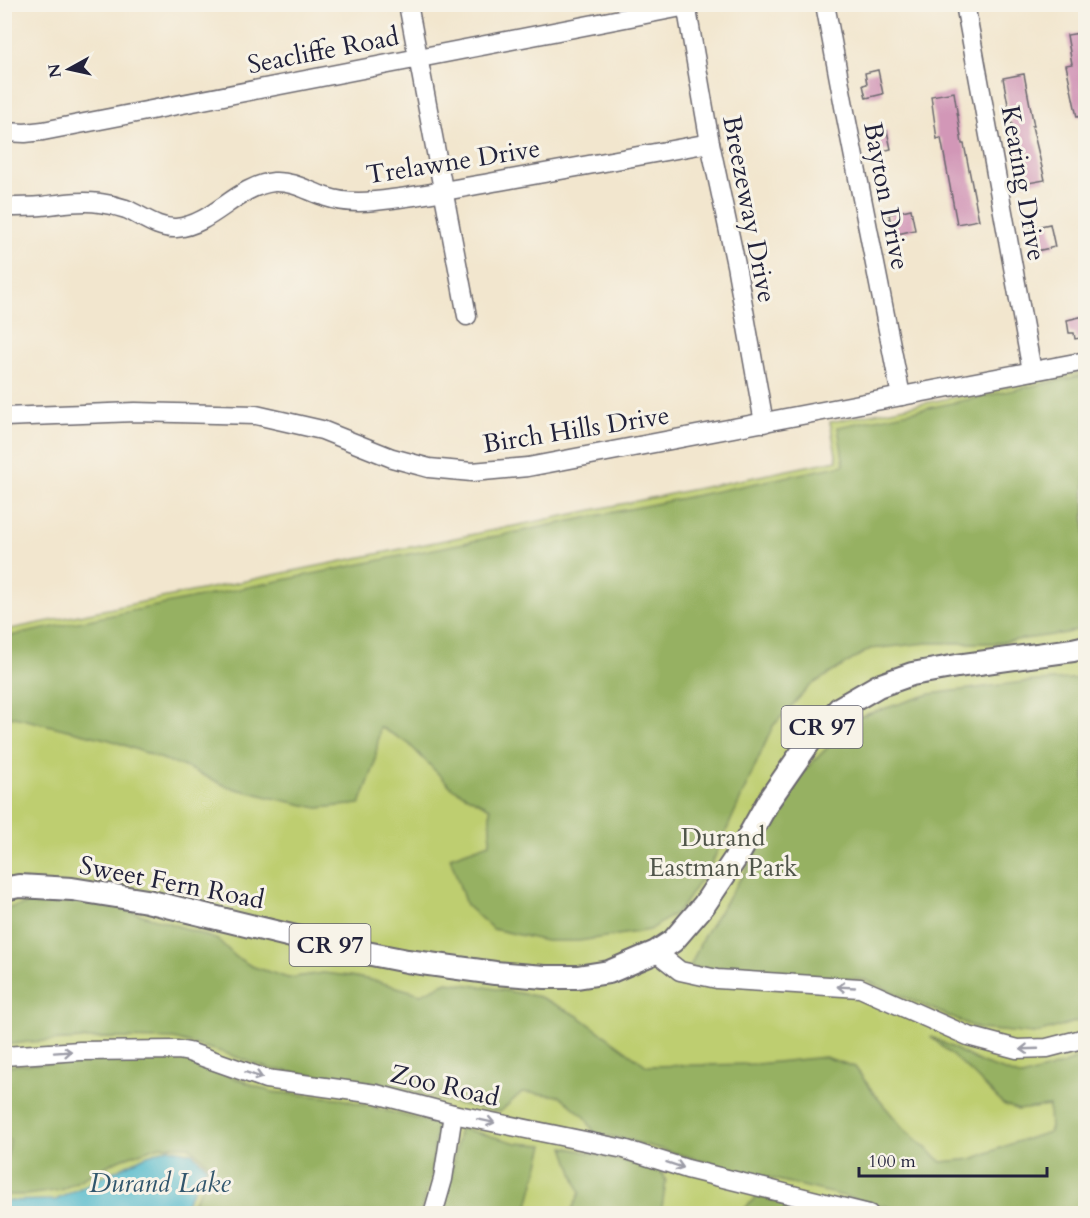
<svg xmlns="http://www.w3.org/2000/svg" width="1090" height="1218" viewBox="0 0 1090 1218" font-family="Cardo,serif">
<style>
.green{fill:#bece70;stroke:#707856;stroke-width:1.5}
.forest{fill:#96b162;stroke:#5c6a4e;stroke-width:1.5}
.water{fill:#4eb8cb;stroke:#386d83;stroke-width:1.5}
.building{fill:#d297b7}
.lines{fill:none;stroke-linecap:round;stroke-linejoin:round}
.minor-casing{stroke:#6b676e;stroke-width:21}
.major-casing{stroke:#6b676e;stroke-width:26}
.minor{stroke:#fff;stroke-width:18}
.major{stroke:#fff;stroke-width:22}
.oneway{stroke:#9c9ca7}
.labels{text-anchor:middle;stroke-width:6;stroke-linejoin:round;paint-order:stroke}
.shield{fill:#f7f3e8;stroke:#62616f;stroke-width:1.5}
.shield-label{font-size:24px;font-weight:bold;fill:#22223b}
.street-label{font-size:26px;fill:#22223b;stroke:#f7f3e8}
.park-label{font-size:26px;fill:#51564b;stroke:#f7f3e8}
.water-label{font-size:27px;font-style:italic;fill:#31566d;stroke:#f7f3e8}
</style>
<rect width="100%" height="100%" fill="#f7f3e8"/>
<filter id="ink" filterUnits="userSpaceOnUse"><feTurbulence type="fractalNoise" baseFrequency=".0167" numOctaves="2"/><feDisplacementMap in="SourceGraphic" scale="12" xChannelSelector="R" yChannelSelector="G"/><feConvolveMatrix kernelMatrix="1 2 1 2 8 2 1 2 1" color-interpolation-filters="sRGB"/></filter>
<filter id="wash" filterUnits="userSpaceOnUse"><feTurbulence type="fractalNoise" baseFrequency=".008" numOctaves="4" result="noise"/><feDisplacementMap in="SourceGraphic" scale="24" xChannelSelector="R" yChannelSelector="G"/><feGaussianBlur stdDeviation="1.35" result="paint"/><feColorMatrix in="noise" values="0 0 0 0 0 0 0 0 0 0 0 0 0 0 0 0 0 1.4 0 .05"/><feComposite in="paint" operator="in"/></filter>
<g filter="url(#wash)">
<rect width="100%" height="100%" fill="#f2e6ce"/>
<polygon class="green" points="1085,371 1085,1213 5,1214 5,630 837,460 830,422"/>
<g class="forest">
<polygon points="1085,375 1085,627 1067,633 996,643 927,643 870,649 811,685 773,726 712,863 680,910 650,930 579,941 546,941 493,929 466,905 450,857 490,843 490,808 452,788 408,743 380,727 374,767 360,804 318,808 277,799 228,787 190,769 110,740 5,715 5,637 844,465 838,427"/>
<polygon points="1085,678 1085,1019 1034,1034 979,1029 865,980 744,973 690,967 704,935 746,870 802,773 858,717 930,694 1024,682"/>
<polygon points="45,900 102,903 166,922 218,940 236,957 251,966 288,978 323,973 350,976 376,981 421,994 447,982 485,987 540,997 578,1016 647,1066 757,1064 825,1057 855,1067 876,1096 903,1128 942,1162 972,1159 1013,1143 1050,1132 1049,1106 1018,1110 1003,1104 972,1073 930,1036 982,1063 1022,1077 1065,1064 1085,1053 1085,1213 913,1213 737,1170 624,1139 595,1134 585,1117 560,1096 522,1092 500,1112 448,1102 388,1085 270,1069 222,1052 174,1039 104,1038 28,1042 5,1045 4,909"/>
<polygon points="111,1059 186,1059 271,1092 337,1098 437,1124 431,1177 420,1214 187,1213 213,1169 189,1146 160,1146 118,1160 61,1190 26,1195 5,1195 5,1159 7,1157 10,1141 5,1137 5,1066"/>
<polygon points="460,1128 517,1143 544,1145 526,1213 443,1214"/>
<polygon points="564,1147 660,1169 666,1181 661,1213 570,1213 580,1193"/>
<polygon points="757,1196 790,1205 790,1213 740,1213"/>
</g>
<polygon class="water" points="168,1148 192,1153 207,1167 180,1213 5,1213 5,1201 56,1200 145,1156"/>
<g id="blocks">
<g class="building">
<polygon points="1086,32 1086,115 1077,117 1066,65 1072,64 1067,35"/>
<polygon points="878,70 883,94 866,98 863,85 867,84 865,73"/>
<polygon points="1024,74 1034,126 1032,126 1045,180 1023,184 1003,78"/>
<polygon points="954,92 962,144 964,144 979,220 957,224 941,138 937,139 931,96"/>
<polygon points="887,131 891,149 874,153 871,135"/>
<polygon points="911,209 915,230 893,235 889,214"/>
<polygon points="1050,224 1055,247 1036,251 1031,228"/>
<polygon points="1084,316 1086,337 1075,339 1074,333 1069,333 1067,320"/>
</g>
</g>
</g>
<g filter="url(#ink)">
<use href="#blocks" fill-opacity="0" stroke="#6b676e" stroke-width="1.5"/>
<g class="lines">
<g class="minor-casing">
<g id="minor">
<polyline points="408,4 467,316"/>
<polyline points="686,4 710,143 736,265 764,423"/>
<polyline points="825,4 846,117 901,396"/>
<polyline points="965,4 1032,371"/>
<polyline points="4,132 25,133 43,131 687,6"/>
<path d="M4 207C17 207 29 207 41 206 60 204 80 200 100 203 108 204 117 206 126 209 142 216 158 229 176 228 213 225 236 186 274 182 293 181 308 191 326 197 341 202 358 203 375 201 417 197 459 188 500 181 570 168 640 155 710 143"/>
<polyline points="4,417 135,412 256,415 322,430 392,458 429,468 472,472 528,467 1086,361"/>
<polyline points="656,952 680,971 717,979 860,988 968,1036 1017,1049 1047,1048 1078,1040 1086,1037"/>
<polyline points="4,1056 80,1051 178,1050 189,1052 266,1079 376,1094 453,1114 624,1149 687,1169 869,1214"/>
<polyline points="433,1214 443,1179 453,1114"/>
</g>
</g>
<g class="major-casing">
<polyline id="major" points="4,889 19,886 72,889 147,901 341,948 407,961 495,973 545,977 577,977 609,972 656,952 673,941 704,905 741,850 769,800 810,741 840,708 878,686 912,674 957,666 1073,650 1086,647"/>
</g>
<use href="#minor" class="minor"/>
<use href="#major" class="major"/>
</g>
<defs><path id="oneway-shaft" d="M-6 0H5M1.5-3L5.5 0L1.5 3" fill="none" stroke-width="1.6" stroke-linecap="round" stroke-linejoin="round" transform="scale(1.5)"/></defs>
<g class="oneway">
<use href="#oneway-shaft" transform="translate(846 987) rotate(-177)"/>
<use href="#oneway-shaft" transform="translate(1029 1049) rotate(178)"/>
<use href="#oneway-shaft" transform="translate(63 1052) rotate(-4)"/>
<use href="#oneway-shaft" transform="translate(254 1075) rotate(18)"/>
<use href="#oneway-shaft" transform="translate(486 1121) rotate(12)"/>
<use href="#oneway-shaft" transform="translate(675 1165) rotate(18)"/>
</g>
</g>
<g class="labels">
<g class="shield">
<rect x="781.5" y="706" width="81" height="42" rx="4.5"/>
<rect x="289.5" y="924" width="81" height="42" rx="4.5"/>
</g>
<g class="shield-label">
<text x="822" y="735">CR 97</text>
<text x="330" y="953">CR 97</text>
</g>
<g class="street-label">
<text transform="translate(323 50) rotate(-11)" y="9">Seacliffe Road</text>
<text transform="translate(453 161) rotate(-9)" y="9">Trelawne Drive</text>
<text transform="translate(1024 183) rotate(80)" y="9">Keating Drive</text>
<text transform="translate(887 196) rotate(79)" y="9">Bayton Drive</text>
<text transform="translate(750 209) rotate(79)" y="9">Breezeway Drive</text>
<text transform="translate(576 429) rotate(-9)" y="9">Birch Hills Drive</text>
<text transform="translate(172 882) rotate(11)" y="9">Sweet Fern Road</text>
<text transform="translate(445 1085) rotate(13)" y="9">Zoo Road</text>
</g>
<g class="park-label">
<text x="723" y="846">Durand<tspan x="723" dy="30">Eastman Park</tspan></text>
</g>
<g class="water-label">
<text x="160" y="1192">Durand Lake</text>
</g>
</g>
<rect width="1090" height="1218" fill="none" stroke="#f7f3e8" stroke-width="24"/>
<g transform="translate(69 69) rotate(262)" stroke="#f7f3e8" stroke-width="4.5" paint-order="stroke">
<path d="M0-4.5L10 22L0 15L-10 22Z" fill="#22223b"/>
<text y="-9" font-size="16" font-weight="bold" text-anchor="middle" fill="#22223b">N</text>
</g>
<path d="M859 1167v9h188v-9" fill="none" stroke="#22223b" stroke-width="3"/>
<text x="868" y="1167" font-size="18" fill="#22223b" stroke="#f7f3e8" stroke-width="4.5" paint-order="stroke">100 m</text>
</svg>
